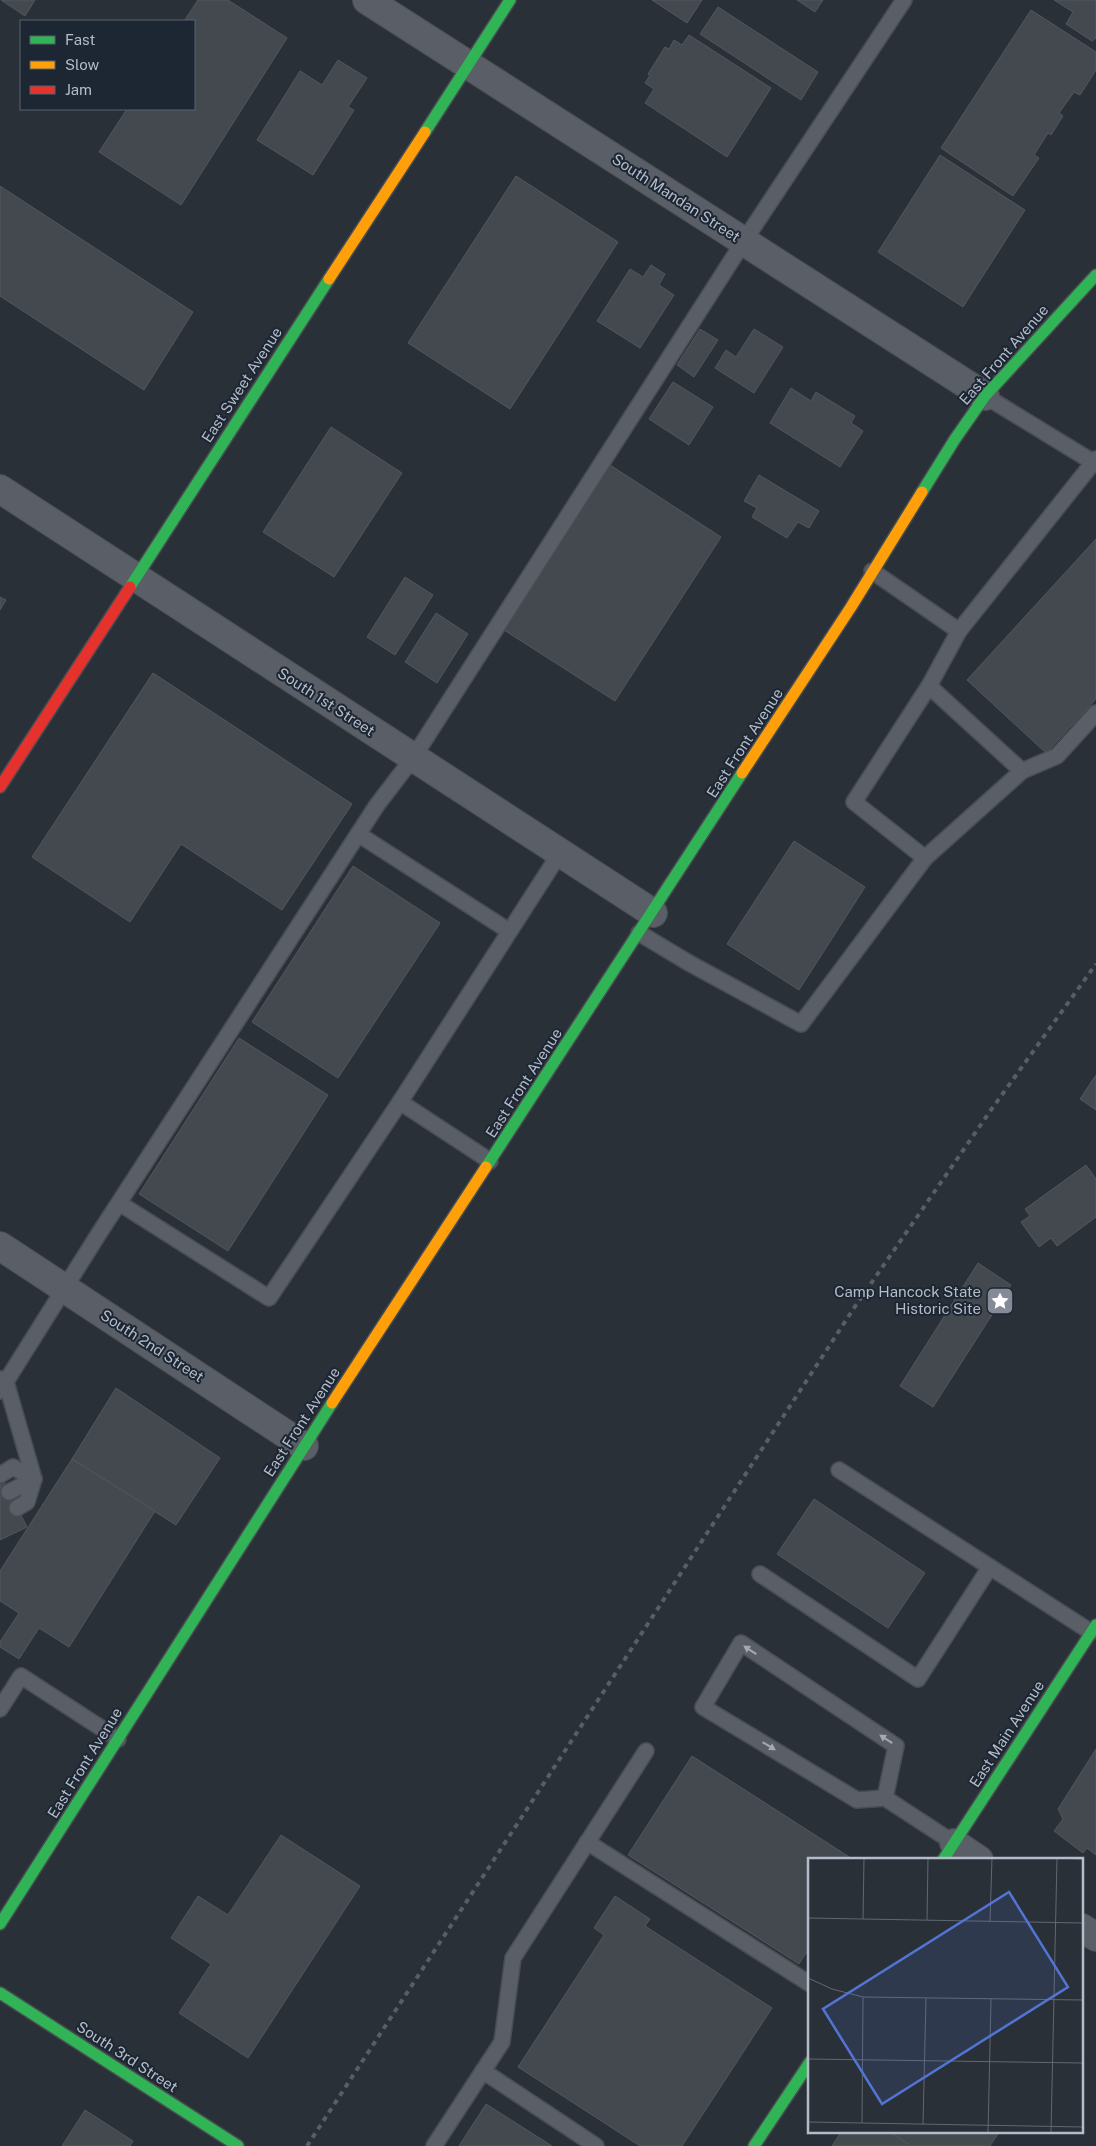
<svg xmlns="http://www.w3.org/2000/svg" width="1096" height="2146" viewBox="0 0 1096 2146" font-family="'Public Sans',sans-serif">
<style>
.building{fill:#444950;stroke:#52575f}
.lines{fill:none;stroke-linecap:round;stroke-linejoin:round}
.lane-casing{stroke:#484c53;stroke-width:18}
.street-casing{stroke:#484c53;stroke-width:30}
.fast-casing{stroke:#484c53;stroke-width:14}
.slow-casing{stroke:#484c53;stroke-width:14}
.jam-casing{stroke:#484c53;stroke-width:14}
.lane{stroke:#5a5e66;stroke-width:15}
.street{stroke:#5a5e66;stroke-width:28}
.fast{stroke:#30b455;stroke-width:11}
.slow{stroke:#ff9f0a;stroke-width:11}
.jam{stroke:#e5322d;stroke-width:11}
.rail{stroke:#595d64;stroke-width:4;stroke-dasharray:5 5;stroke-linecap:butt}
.oneway{fill:#a2a9b5}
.labels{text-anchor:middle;stroke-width:4;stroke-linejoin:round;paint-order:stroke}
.street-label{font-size:15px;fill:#b4bcc9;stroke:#1d2633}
.poi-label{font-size:15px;fill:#b4bcc9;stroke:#1d2633;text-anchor:end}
.inset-road{fill:none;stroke:#616872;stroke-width:1}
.view{fill:#5274d3;fill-opacity:0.15;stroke:#5274d3;stroke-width:2.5}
.inset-edge{fill:none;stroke:#b4bcc9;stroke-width:2.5}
</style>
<rect width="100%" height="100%" fill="#2a3038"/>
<g class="building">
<polygon points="1,0 35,0 25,16"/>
<polygon points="198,0 228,0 287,38 181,205 99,152 127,109 194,109 194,21 184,21"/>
<polygon points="652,0 702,0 687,23"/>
<polygon points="797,0 823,0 815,12"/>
<polygon points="1054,0 1096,0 1096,38 1092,41 1066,24 1073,12"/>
<polygon points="718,7 818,72 801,100 700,34"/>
<polygon points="1031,10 1096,52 1096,70 1080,95 1074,92 1059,113 1063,116 1051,135 1048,133 1034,155 1039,158 1013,196 941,148"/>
<polygon points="689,35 771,88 727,157 645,103 654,89 645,83 650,75 648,74 665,47 669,49 674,40 682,45"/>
<polygon points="338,60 367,78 348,107 354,110 313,175 257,140 300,71 322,85"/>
<polygon points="940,155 1025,210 963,307 878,252"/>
<polygon points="516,176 618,242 510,409 408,343"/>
<polygon points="0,186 193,312 144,390 0,296"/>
<polygon points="651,265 665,274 659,285 674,295 640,348 597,321 630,269 643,277"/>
<polygon points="700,329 718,340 694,377 677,365"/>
<polygon points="754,329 783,347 754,393 715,368 726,350 736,357"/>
<polygon points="673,382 713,407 689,445 649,419"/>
<polygon points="791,388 811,401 816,392 855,416 851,423 863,431 840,467 770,423"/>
<polygon points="331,427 402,473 334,577 263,532"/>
<polygon points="610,465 721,537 615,701 504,630"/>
<polygon points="759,475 819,511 809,528 798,522 787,538 752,517 757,508 744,501"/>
<polygon points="1096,539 1096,699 1046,753 967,680"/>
<polygon points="405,577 433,595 395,655 367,637"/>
<polygon points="0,597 6,600 0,610"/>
<polygon points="436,613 468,634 437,683 405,662"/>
<polygon points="153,673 352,804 282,910 181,844 130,922 32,857"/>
<polygon points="794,841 865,887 799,990 727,944"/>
<polygon points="353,866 440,923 338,1078 252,1022"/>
<polygon points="239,1038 328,1095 228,1251 139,1194"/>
<polygon points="1096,1075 1096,1110 1080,1099"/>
<polygon points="1086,1165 1096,1179 1096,1217 1057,1246 1051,1238 1039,1247 1021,1222 1030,1216 1025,1209"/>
<polygon points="978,1263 1011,1285 933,1407 900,1386"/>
<polygon points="116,1388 220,1458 176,1525 72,1459"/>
<polygon points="72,1459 155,1511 69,1647 39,1628 19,1659 0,1647 0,1642 19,1613 0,1601 0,1571"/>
<polygon points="0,1474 27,1527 0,1540"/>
<polygon points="814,1499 925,1573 888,1628 777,1554"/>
<polygon points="1096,1749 1096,1855 1087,1848 1083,1853 1054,1831 1063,1819 1058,1809"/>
<polygon points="692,1756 854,1860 810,1860 810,1947 799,1964 628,1855"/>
<polygon points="281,1835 360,1886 248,2058 179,2013 211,1964 171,1938 198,1896 228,1915"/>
<polygon points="615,1896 650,1919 645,1926 772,2008 682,2146 640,2146 518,2067 604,1935 594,1928"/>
<polygon points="486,2104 552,2146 459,2146"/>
<polygon points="85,2110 133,2141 130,2146 62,2146"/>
<polygon points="841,2132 891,2132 911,2146 832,2146"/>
<polygon points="891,2132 999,2132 990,2146 911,2146"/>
</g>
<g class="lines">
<g class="lane-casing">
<g id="lane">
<polyline points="985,396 1093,462"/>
<polyline points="872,571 959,631"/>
<polyline points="1022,771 1057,756 1096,713"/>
<polyline points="358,834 509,931"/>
<polyline points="925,858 854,802 929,686"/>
<polyline points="639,933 689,963 801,1024 925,858 1022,771 929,686 959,631 1096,459"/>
<polyline points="400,1102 490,1161"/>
<polyline points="119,1203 269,1298 400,1102 560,853"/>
<polyline points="1,1379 6,1382 34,1479 27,1502 17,1508"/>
<polyline points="0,1391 98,1235 377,805 413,758 744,241 904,0"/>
<polyline points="839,1470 1091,1632"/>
<polyline points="0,1475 13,1467 34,1479"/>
<polyline points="9,1492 34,1479"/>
<polyline points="760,1574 918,1679 990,1567"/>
<polyline points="0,1709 21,1676 118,1739"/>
<polyline points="885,1798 896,1746 741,1643 703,1707 857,1800 885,1798 954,1843"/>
<polyline points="587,1842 810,1984"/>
<polyline points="483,2071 596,2146"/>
<polyline points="434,2146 502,2042 513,1958 646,1751"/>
</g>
</g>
<g class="street-casing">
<g id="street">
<polyline points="367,0 985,396"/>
<polyline points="0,489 653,913"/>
<polyline points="0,1246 304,1446"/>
<polyline points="954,1843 979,1860"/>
<polyline points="1082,1928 1096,1937"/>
</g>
</g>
<g class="fast-casing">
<g id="fast">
<polyline points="425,132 510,0"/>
<polyline points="922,492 955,439 985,396 1096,275"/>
<polyline points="130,587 329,279"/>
<polyline points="486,1167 742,773"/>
<polyline points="943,1860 1096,1625"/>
<polyline points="0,1924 332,1403"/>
<polyline points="0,1993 238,2146"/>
<polyline points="754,2146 810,2062"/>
</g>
</g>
<g class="slow-casing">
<g id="slow">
<polyline points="329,279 425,132"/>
<polyline points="742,773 851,607 922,492"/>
<polyline points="332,1403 486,1167"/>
</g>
</g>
<g class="jam-casing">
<polyline id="jam" points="0,787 130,587"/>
</g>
<use href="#lane" class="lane"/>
<use href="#street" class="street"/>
<use href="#fast" class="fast"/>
<use href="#slow" class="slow"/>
<use href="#jam" class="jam"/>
<polyline class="rail" points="307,2146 854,1308 991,1110 1096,964"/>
</g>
<defs><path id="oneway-solid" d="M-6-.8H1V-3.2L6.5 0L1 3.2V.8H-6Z" transform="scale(1.25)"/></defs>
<g class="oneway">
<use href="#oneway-solid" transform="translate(750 1650) rotate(-147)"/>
<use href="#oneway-solid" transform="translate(886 1739) rotate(-147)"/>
<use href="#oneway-solid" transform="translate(769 1746) rotate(31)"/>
</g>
<defs>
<g id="sight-square" transform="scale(1.4375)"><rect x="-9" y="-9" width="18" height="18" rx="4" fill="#848b96" stroke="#1d2633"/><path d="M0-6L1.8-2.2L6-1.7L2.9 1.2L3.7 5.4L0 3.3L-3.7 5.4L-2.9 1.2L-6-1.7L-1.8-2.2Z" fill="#fff"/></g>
</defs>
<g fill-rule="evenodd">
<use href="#sight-square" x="1000" y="1301"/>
</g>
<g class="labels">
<g class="street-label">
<text transform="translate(676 198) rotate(33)" y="5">South Mandan Street</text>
<text transform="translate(1004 355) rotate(-49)" y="5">East Front Avenue</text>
<text transform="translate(242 385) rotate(-57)" y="5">East Sweet Avenue</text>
<text transform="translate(326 702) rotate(33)" y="5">South 1st Street</text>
<text transform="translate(745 743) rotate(-57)" y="5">East Front Avenue</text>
<text transform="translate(524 1083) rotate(-57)" y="5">East Front Avenue</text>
<text transform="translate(152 1346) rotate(33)" y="5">South 2nd Street</text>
<text transform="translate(302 1422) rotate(-57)" y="5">East Front Avenue</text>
<text transform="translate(1007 1734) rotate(-57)" y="5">East Main Avenue</text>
<text transform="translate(85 1763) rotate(-58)" y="5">East Front Avenue</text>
<text transform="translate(127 2057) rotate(33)" y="5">South 3rd Street</text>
</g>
<g class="poi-label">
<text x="981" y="1297">Camp Hancock State<tspan x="981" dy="17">Historic Site</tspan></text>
</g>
</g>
<g transform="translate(808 1858)">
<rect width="275" height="275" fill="#2a3038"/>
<path class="inset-road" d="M244 0 275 1M0 60 275 65M55 61 56 0M119 62 120 0M182 63 184 0M0 120 24 131 55 139 275 142M0 201 275 205M0 264 275 269M54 265 55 139M115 266 118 140M180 275 183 141M243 275 249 0"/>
<path class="view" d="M201 34 260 129 74 246 15 151Z"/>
<rect width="275" height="275" class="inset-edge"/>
</g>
<rect x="20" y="20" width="175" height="90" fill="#1d2633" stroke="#59626f"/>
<rect x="30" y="36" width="25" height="8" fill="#30b455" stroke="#59626f"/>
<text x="65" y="45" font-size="15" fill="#b4bcc9">Fast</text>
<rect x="30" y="61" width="25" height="8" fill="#ff9f0a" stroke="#59626f"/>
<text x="65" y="70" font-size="15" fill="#b4bcc9">Slow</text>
<rect x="30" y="86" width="25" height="8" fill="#e5322d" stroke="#59626f"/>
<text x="65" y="95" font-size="15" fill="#b4bcc9">Jam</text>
</svg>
